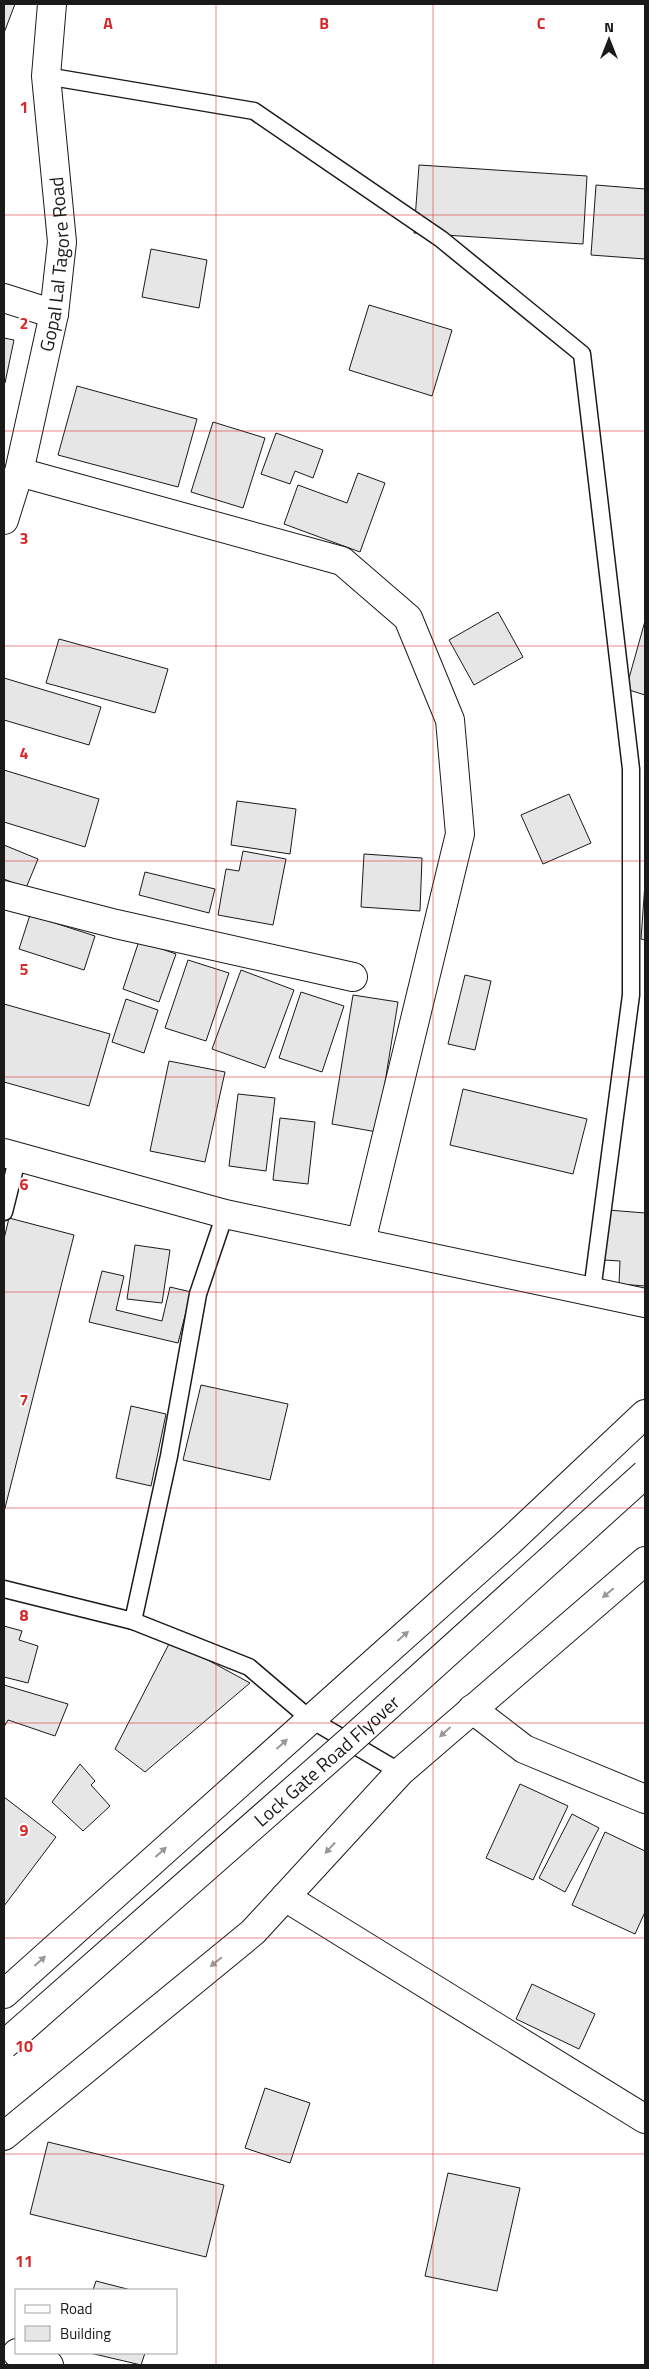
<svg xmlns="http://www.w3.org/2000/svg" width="649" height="2369" viewBox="0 0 649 2369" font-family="'Titillium Web',sans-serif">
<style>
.building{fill:#e6e6e6;stroke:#1a1a1a}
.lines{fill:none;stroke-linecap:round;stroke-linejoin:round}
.lane-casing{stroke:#1a1a1a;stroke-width:19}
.street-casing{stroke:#1a1a1a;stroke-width:30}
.secondary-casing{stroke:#1a1a1a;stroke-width:30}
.lane{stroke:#fff;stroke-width:16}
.street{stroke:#fff;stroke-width:28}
.secondary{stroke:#fff;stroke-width:28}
.primary-bridge-casing{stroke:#1a1a1a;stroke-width:30;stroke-linecap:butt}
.primary-bridge{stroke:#fff;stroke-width:28}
.oneway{fill:#989898}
.grid{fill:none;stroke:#d62828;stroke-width:1;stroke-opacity:0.55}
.labels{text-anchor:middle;stroke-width:4;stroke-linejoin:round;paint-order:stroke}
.street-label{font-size:19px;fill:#1a1a1a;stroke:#fff}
.grid-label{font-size:16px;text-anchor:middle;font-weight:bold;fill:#d62828;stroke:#fff;stroke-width:4;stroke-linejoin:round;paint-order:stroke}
</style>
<rect width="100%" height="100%" fill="#fff"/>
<g class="building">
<polygon points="4,4 15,4 4,33"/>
<polygon points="419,165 587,176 583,244 414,233"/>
<polygon points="596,185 645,189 645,259 591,255"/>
<polygon points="151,249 207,260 199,308 142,297"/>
<polygon points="369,305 452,330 432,396 349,370"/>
<polygon points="4,338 14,340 5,383 4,382"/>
<polygon points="77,386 197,419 178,487 58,455"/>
<polygon points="213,422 265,438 243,508 191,492"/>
<polygon points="276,433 323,450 313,478 295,471 290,484 261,474"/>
<polygon points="358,473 385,483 360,552 284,524 298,485 347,503"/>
<polygon points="498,612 523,657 474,685 449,640"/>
<polygon points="645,621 645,695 626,689"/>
<polygon points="59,639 168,669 155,713 46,683"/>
<polygon points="4,678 101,707 89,745 4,720"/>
<polygon points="4,770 99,799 85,847 4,822"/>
<polygon points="569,794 591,843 543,864 521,815"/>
<polygon points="237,801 296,809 290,854 231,845"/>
<polygon points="4,845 38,859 26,888 4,879"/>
<polygon points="243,851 286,859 273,925 218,915 226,869 239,871"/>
<polygon points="364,854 422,858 420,911 361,907"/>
<polygon points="145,872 215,889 209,913 139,895"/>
<polygon points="645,883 645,940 641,939"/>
<polygon points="30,915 95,936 84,970 19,949"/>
<polygon points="139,941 176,954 159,1002 123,989"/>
<polygon points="188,960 229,973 206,1041 165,1028"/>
<polygon points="241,970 294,990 265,1068 212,1049"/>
<polygon points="465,975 491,981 475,1050 448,1044"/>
<polygon points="301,992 344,1006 322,1072 279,1058"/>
<polygon points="353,995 398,1002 377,1132 332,1124"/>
<polygon points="126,999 158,1010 144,1053 112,1042"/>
<polygon points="4,1004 110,1034 89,1106 4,1082"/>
<polygon points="169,1061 225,1072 205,1162 150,1151"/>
<polygon points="463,1089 587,1119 573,1174 450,1145"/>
<polygon points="238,1094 275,1098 266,1171 229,1166"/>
<polygon points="280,1118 315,1122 308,1184 273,1180"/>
<polygon points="608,1210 645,1213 645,1286 619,1284 620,1261 604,1260"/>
<polygon points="9,1218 74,1235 4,1512 4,1239"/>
<polygon points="135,1245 170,1250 162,1303 127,1299"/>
<polygon points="102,1271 124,1276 116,1310 162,1321 170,1287 191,1292 178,1343 89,1322"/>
<polygon points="201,1385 288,1404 270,1480 183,1460"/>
<polygon points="131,1406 166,1414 151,1486 116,1478"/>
<polygon points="4,1626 22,1631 19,1640 38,1646 28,1683 4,1677"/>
<polygon points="171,1640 250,1683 145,1772 115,1749"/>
<polygon points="4,1685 68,1704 55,1736 8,1720 4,1727"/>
<polygon points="80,1764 95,1781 91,1785 110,1806 83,1831 52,1802"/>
<polygon points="520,1784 568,1806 533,1880 486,1858"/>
<polygon points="4,1797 56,1837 4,1906"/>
<polygon points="572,1814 599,1828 565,1892 539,1878"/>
<polygon points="605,1832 645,1851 645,1912 635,1934 572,1905"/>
<polygon points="532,1984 595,2014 579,2049 516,2019"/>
<polygon points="265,2088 310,2103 290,2163 245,2148"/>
<polygon points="48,2142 224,2185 206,2257 30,2214"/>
<polygon points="448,2173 520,2188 497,2291 425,2276"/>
<polygon points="96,2281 131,2290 93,2290"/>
<polygon points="90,2353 145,2353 141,2365"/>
</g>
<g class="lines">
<g class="lane-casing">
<g id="lane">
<polyline points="46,76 254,111 441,239 582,354 631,769 631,995 592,1291"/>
<polyline points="4,1212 18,1156"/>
<polyline points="4,1589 133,1621 249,1667 310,1719 400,1772"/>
<polyline points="133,1621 169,1456 198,1294 225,1214"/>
</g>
</g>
<g class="street-casing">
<g id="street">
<polyline points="4,298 54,314"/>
<polyline points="19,472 342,561 408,618 450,720 460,834 361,1242"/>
<polyline points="4,895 116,924 353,977"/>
<polyline points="472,1709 524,1749 645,1799"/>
<polyline points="285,1897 645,2119"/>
<polyline points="17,2353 49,2365"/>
</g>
</g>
<g class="secondary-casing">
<g id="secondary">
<path id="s1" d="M4 520 19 472 54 314 62 242 46 76 52 4"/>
<polyline points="4,1153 225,1214 645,1303"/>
<polyline points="4,1994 509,1542 645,1414"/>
<polyline points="4,2136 253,1932 400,1772 645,1561"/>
</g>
</g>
<use href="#lane" class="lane"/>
<use href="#street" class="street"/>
<use href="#secondary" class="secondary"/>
<g class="primary-bridge-casing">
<g id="primary-bridge">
<path id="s2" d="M4 2045 353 1738 645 1474"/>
</g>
</g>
<use href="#primary-bridge" class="primary-bridge"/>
</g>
<defs><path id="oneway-solid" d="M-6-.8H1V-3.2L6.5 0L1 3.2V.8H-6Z" transform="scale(1.25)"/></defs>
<g class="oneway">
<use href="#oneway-solid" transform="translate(608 1593) rotate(140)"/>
<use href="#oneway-solid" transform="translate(403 1636) rotate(-41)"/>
<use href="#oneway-solid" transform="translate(445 1732) rotate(138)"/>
<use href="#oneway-solid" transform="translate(282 1744) rotate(-42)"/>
<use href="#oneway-solid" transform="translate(330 1848) rotate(133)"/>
<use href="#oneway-solid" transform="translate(161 1852) rotate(-42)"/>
<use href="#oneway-solid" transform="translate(40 1961) rotate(-42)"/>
<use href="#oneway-solid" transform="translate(216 1962) rotate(141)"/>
</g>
<path class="grid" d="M216 4V2365M433 4V2365M4 215H645M4 431H645M4 646H645M4 861H645M4 1077H645M4 1292H645M4 1508H645M4 1723H645M4 1938H645M4 2154H645"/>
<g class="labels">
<g class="street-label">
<text dy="7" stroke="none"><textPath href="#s1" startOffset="262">Gopal Lal Tagore Road</textPath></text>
<text dy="7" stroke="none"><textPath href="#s2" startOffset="430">Lock Gate Road Flyover</textPath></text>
</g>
</g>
<g class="grid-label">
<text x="108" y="29">A</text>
<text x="324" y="29">B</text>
<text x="541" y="29">C</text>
<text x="24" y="113">1</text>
<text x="24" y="329">2</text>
<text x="24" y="544">3</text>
<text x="24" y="759">4</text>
<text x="24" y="975">5</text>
<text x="24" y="1190">6</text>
<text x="24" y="1406">7</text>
<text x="24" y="1621">8</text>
<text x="24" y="1836">9</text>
<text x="24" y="2052">10</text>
<text x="24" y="2267">11</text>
</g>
<rect width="649" height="2369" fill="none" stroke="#1a1a1a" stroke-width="10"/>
<rect x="15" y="2289" width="162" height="65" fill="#ffffff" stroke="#a3a3a3"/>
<rect x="25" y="2305" width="25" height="8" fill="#ffffff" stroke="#a3a3a3"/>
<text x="60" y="2314" font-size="15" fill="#1a1a1a">Road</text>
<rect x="25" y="2326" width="25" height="15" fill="#e6e6e6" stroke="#a3a3a3"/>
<text x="60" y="2339" font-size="15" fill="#1a1a1a">Building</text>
<g transform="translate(609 40)" stroke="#ffffff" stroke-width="4" paint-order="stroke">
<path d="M0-4L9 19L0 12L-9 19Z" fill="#1a1a1a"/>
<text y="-8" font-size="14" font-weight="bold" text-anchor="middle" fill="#1a1a1a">N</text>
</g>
</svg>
